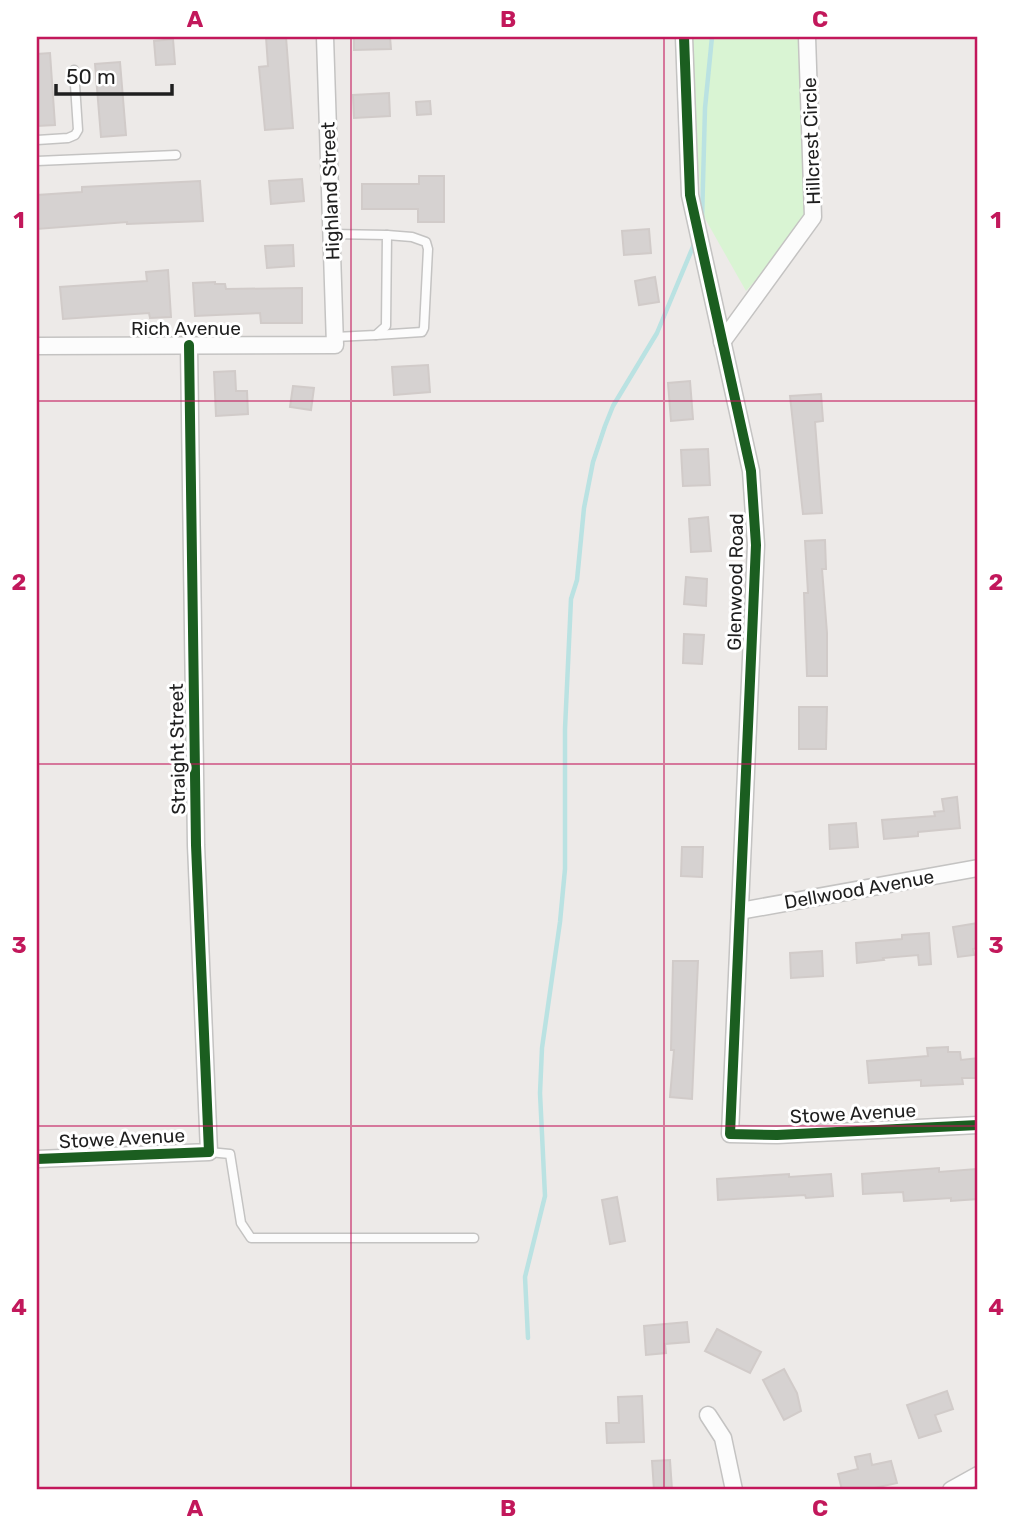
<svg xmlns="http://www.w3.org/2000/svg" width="1015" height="1527" viewBox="0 0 1015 1527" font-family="Rubik,sans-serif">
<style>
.park{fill:#d9f4d3}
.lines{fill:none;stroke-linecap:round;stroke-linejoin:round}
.stream{stroke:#bae2e2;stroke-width:4.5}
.building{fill:#d6d2d1;stroke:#d1cbc9;stroke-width:2}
.lane-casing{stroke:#c4c3c2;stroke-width:11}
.street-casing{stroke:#c4c3c2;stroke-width:19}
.lane{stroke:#fcfcfc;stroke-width:8}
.street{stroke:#fcfcfc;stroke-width:16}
.cycleway-casing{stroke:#fff;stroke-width:15}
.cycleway{stroke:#1b5e20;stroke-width:10}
.grid{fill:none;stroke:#c2185b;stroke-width:2;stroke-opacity:0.55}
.labels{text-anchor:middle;stroke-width:6;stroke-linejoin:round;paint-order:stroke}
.street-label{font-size:19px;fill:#1f1f1f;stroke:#fff}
.neatline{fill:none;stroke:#c2185b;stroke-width:2.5}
.grid-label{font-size:23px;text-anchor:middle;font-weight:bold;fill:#c2185b}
</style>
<rect width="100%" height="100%" fill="#edeae8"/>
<polygon class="park" points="685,37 807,37 813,217 746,291 703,215"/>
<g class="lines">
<g class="stream">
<polyline points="702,220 705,108 712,37"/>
<polyline points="528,1338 525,1277 545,1196 540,1093 542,1048 560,922 565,869 565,729 571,599 577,580 584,508 593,462 605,426 613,406 657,333 695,242"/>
</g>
</g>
<g class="building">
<polygon points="266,37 286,37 293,128 265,130 259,67 268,66"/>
<polygon points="354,37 390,37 391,49 354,50"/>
<polygon points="173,39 175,64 156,65 154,41"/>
<polygon points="50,53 55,125 37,126 37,54"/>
<polygon points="120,62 126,135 101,137 95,64"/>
<polygon points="389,93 390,116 354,118 353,95"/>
<polygon points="430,101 431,114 417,115 416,102"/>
<polygon points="419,176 444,176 444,222 418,222 418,209 362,209 362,184 419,184"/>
<polygon points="302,179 304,201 271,204 269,181"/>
<polygon points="200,181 203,221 127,224 127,222 37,229 37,195 82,192 82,187"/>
<polygon points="649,229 651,253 624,255 622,231"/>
<polygon points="293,245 294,266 267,268 265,246"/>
<polygon points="168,270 171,317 150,318 149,313 63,319 60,287 147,281 146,272"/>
<polygon points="655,277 659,302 639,305 635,281"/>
<polygon points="215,282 215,284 225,284 226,289 302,288 302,323 261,323 260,313 195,316 193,283"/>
<polygon points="428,365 430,392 394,395 392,367"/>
<polygon points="235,371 236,391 247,391 248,414 216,416 214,372"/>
<polygon points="690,381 693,419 671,421 668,383"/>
<polygon points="293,386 314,388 311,410 290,407"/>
<polygon points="821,394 823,421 815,422 822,513 803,514 790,396"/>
<polygon points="708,449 710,485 683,486 681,450"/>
<polygon points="708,517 711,551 691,552 689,519"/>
<polygon points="825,540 826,569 822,569 827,633 827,676 807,676 804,593 808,593 805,541"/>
<polygon points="686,577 707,579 706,606 684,604"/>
<polygon points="684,634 704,635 702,664 683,663"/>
<polygon points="799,707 827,707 826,749 799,749"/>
<polygon points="957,797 960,828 918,832 918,836 884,839 882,820 935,816 934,812 944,811 942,799"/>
<polygon points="856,823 858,847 830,849 829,825"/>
<polygon points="682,847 703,847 702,877 681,876"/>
<polygon points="978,923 978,948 973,949 974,955 958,957 953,927"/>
<polygon points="929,933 931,964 919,965 918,955 883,958 884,960 857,963 856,943 902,939 902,935"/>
<polygon points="822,951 823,976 791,978 790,953"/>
<polygon points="673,961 698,961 692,1099 670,1097 674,1050 671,1050"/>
<polygon points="948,1047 948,1052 960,1052 961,1060 978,1058 978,1078 962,1078 963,1084 921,1086 921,1080 869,1083 867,1061 928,1056 927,1048"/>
<polygon points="939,1168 939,1172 976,1169 978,1199 951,1201 951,1198 904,1201 903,1192 863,1194 862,1174"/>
<polygon points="789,1174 789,1177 831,1174 833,1196 806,1198 805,1195 718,1200 717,1179"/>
<polygon points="617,1197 625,1241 610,1244 602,1200"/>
<polygon points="687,1322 689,1342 665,1344 666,1353 646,1355 644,1326"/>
<polygon points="717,1329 761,1352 750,1373 705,1351"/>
<polygon points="784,1369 797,1393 801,1411 784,1420 763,1380"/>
<polygon points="947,1391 953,1409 935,1415 941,1431 919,1438 907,1405"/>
<polygon points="642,1396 644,1442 607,1443 606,1423 619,1423 618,1397"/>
<polygon points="870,1454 872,1465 891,1461 897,1483 865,1490 842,1490 838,1474 858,1469 855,1457"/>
<polygon points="670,1460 672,1490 654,1490 652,1461"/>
</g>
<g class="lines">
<g class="lane-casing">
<g id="lane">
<polyline points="37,140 68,138 75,135 78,130 74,70"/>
<polyline points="37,161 176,155"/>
<polyline points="331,234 387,235 386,326 376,335 335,337"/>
<polyline points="376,335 422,332 424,328 428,249 426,242 412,237 387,235"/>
<polyline points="209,1152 230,1154 241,1223 251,1238 474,1238"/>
</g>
</g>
<g class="street-casing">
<g id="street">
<polyline points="684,37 690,195 751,471 756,545 730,1134 777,1135 978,1125"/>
<polyline points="722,342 813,217 807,37"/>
<polyline points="37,346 335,345 325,37"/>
<polyline points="740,911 978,868"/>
<polyline points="37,1159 209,1152 196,845 189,345"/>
<polyline points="708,1415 723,1438 734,1490"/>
<polyline points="951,1490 978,1475"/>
</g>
</g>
<use href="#lane" class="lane"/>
<use href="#street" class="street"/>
<g class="cycleway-casing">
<g id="cycleway">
<polyline points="684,37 690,195 751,471 756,545 730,1134 777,1135 978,1125"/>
<polyline points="37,1159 209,1152 196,845 189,345"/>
</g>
</g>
<use href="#cycleway" class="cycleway"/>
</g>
<path class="grid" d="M351 37V1490M664 37V1490M37 401H978M37 764H978M37 1126H978"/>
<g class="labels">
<g class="street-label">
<text transform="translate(811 141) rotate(-92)" y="7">Hillcrest Circle</text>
<text transform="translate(330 191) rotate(-92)" y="7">Highland Street</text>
<text x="186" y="335">Rich Avenue</text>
<text transform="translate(735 582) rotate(-89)" y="7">Glenwood Road</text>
<text transform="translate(177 749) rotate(-91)" y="7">Straight Street</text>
<text transform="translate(859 889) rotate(-10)" y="7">Dellwood Avenue</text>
<text transform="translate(853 1113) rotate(-3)" y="7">Stowe Avenue</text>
<text transform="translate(122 1138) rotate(-3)" y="7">Stowe Avenue</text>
</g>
</g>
<rect width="1015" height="1527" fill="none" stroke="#ffffff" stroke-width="77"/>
<path d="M56 84v10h116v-10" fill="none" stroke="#1f1f1f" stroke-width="3.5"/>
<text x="66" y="84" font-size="21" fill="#1f1f1f" stroke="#ffffff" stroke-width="5" paint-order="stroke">50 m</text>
<rect x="38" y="38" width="938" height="1450" class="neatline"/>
<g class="grid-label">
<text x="195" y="27">A</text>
<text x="508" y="27">B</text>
<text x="820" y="27">C</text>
<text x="19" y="228">1</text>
<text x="996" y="228">1</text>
<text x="19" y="590">2</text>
<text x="996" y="590">2</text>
<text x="19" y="953">3</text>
<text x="996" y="953">3</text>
<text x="19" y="1315">4</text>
<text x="996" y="1315">4</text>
<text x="195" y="1516">A</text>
<text x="508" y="1516">B</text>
<text x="820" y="1516">C</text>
</g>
</svg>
